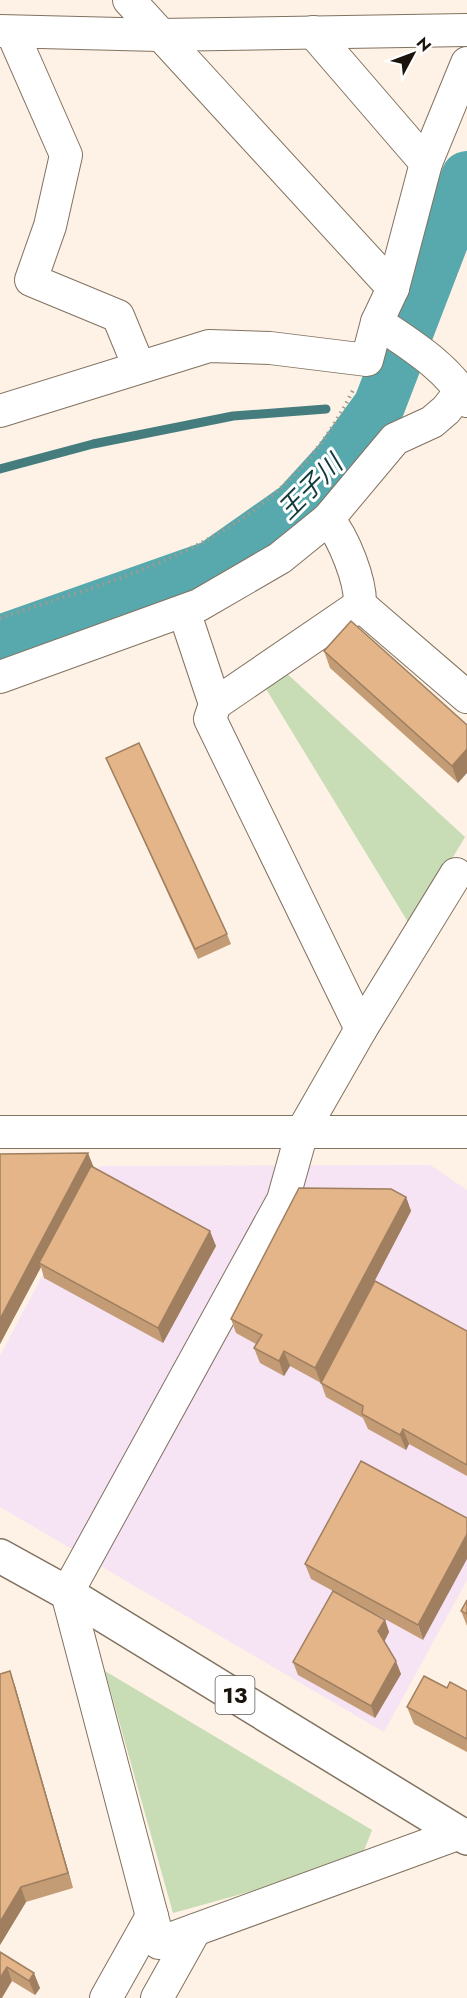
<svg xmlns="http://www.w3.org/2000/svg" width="467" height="1998" viewBox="0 0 467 1998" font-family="Jost,'Noto Sans JP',sans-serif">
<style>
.commercial{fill:#f6e3f4}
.green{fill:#c8dcb5}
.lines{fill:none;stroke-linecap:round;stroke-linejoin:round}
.stream{stroke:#457c7d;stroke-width:9}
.river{stroke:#57a9ad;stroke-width:52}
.minor-casing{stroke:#827260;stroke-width:34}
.major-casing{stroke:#827260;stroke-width:36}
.path{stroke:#a39a90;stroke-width:4;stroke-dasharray:1.5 4.5;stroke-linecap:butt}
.minor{stroke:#fff;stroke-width:32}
.major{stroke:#fff;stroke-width:33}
.wall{fill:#c39c76}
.shaded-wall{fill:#9f7f60}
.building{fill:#e3b589;stroke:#9f7f60;stroke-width:1.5}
.labels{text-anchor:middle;stroke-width:6;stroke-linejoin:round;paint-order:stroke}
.shield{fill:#fff;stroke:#5f5a56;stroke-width:1.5}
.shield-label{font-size:22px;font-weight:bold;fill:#1a140d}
.water-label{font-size:26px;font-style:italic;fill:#12393b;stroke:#fff}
</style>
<rect width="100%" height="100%" fill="#fdf2e5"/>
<polygon class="commercial" points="430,1165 467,1190 467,1580 384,1732 0,1507 0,1356 100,1166"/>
<g class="green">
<polygon points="284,671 465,837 411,927 263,684"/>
<polygon points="105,1671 372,1830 360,1861 173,1913"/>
</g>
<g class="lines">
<g class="stream">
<polyline points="359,407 379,406"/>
<polyline points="0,469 93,444 233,416 326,409"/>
</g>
<polyline class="river" points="0,641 213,566 297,507 338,462 379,406 467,177"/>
<g class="minor-casing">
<g id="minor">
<polyline points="129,0 393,288"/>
<polyline points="0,31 159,35 467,30"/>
<polyline points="12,32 66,155 50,226 31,280 118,316 139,367"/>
<polyline points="313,32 426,163"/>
<path d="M377 322C409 344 447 366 467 401"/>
<polyline points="0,411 209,346 270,348 367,360 377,322 393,288 426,163 467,63"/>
<path d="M328 519C344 538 361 581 360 605"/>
<polyline points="184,611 215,704"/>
<polyline points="0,677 199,605 280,558 328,519 395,439 432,422 446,410 461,391 467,392"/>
<polyline points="456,874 361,1029 302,1132 283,1200 67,1593 159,1943 460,1833"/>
<polyline points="361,1029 210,719 215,704 360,605 467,697"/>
<polyline points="0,1132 467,1132"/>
<polyline points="106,1998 152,1916"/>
<polyline points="157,1998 195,1930"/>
</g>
</g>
<g class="major-casing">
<polyline id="major" points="0,1556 67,1593 467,1838"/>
</g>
<path class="path" d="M0 618C145 570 282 538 354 388"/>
<use href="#minor" class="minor"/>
<use href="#major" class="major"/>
</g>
<g class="wall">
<polygon points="324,651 467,725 458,783 330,668"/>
<polygon points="106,758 227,934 231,944 198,959 110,767"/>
<polygon points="0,1154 93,1167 216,1246 163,1343 44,1278 41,1267 0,1344"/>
<polygon points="406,1197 411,1211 358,1313 467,1331 467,1476 409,1444 406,1450 368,1429 363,1418 326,1397 321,1383 290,1366 284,1376 260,1363 254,1348 256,1344 236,1333 231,1319"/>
<polygon points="361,1461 423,1640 374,1613 385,1620 389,1632 384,1642 401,1674 375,1718 298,1675 293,1662 333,1591 311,1579 305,1564"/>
<polygon points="467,1600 467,1626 461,1611"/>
<polygon points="15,1686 73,1888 26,1902 0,1945"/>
<polygon points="447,1688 467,1691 467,1752 414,1724 407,1707"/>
<polygon points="0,1952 40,1988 35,1995 12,1981"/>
</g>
<g class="shaded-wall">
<polygon points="467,749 467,773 458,783 452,766"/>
<polygon points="88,1153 94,1168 39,1263 41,1267 0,1344 0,1319"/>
<polygon points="406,1197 411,1211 321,1383 315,1368"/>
<polygon points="210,1231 216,1246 163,1343 158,1328"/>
<polygon points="284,1351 290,1366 284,1376 279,1361"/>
<polygon points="403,1429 409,1444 406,1450 400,1435"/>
<polygon points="467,1534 467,1559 423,1640 418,1625"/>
<polygon points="385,1620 389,1632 383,1644 378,1631"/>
<polygon points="396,1661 401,1674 375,1718 371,1706"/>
<polygon points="10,1671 15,1686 73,1888 68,1873"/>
<polygon points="21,1887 26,1902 0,1945 0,1922"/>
<polygon points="7,1967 12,1981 2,1998 0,1998 0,1978"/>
<polygon points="34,1973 40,1988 35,1995 29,1981"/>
</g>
<g class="building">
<polygon points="351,621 467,725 467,749 452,766 324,651"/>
<polygon points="139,743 227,934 195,949 106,758"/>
<polygon points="88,1153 0,1319 0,1154"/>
<polygon points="91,1166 210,1231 158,1328 39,1263"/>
<polygon points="299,1188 391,1189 406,1197 315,1368 284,1351 279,1361 254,1348 262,1335 231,1319"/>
<polygon points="375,1281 467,1331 467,1465 403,1429 400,1435 362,1414 363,1406 321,1383"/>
<polygon points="361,1461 467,1518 467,1534 418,1625 305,1564"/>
<polygon points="333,1591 385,1620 378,1631 396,1661 371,1706 293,1662"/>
<polygon points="467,1600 467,1614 461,1611"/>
<polygon points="10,1671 68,1873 21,1887 0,1922 0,1674"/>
<polygon points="424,1676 447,1688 450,1682 467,1691 467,1739 407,1707"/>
<polygon points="0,1952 34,1973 29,1981 7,1967 0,1978"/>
</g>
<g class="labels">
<rect class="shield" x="215.5" y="1676" width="39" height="38" rx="4.5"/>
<g class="shield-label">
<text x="235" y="1703">13</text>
</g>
<g class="water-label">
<text transform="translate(310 487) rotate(-45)" y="9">王子川</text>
</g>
</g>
<g transform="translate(413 54) rotate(49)" stroke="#ffffff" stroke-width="4.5" paint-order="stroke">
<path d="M0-4.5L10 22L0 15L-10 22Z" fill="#1a140d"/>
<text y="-9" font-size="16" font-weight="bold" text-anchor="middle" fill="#1a140d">N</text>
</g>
</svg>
